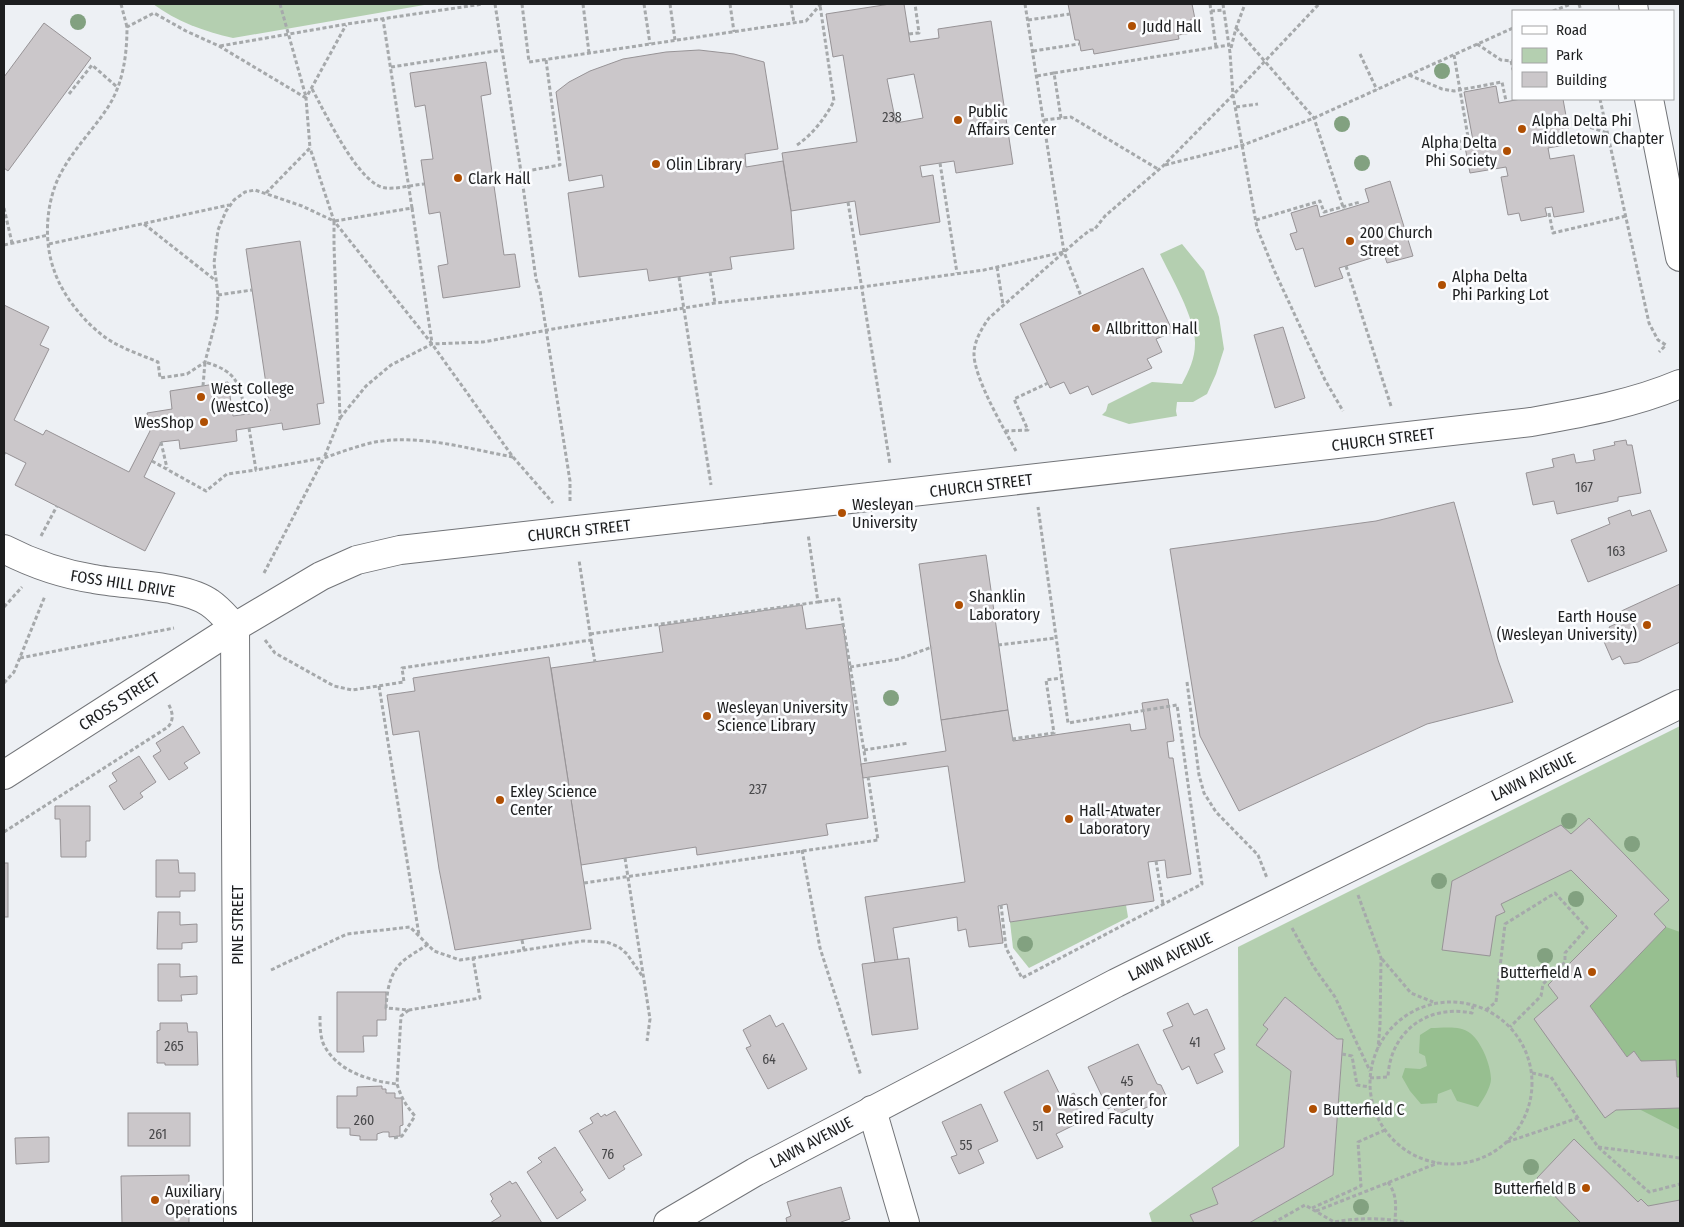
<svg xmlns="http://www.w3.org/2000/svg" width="1684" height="1227" viewBox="0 0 1684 1227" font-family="'Fira Sans Condensed',sans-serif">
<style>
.green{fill:#b4cfb0}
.forest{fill:#97bf90}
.building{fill:#cbc7ca;stroke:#979396;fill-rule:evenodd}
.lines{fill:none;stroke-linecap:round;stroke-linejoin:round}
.minor-casing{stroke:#727478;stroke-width:30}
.path{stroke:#a6a9ab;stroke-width:3;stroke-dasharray:4 2.5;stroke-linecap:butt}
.minor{stroke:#fff;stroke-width:28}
.tree{fill:#82a180}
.poi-dot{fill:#af4f03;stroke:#fcfdff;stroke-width:2}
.labels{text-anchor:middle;stroke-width:5;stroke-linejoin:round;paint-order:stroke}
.number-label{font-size:14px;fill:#48484a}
.poi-label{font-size:16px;fill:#1d1e1f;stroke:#fcfdff;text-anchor:start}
.street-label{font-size:16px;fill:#1d1e1f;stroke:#fcfdff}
</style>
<rect width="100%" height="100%" fill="#edf0f4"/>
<g class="green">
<path d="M153 4H430L233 38C205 32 176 21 153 4Z"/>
<path d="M1182 244 1204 271 1219 317 1224 349 1216 374 1207 394 1193 402H1177L1176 411 1177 416 1129 424 1102 415 1106 411 1108 404 1152 382 1182 384C1189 371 1195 358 1195 344 1196 319 1171 277 1160 254Z"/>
<polygon points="1680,726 1680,1223 1249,1223 1333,1175 1343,1039 1337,1039 1285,997 1264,1025 1268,1029 1257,1044 1291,1071 1284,1147 1212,1188 1218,1204 1191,1215 1194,1223 1152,1223 1149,1213 1239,1146 1238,947"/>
<polygon points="1126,905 1128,917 1127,918 1029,968 1013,948 1010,922"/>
</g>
<g class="forest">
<polygon points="1666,927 1680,932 1680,1077 1677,1077 1676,1060 1641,1061 1634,1051 1627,1057 1590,1006"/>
<path d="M1431 1028C1443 1028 1460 1025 1470 1033 1481 1041 1491 1065 1491 1079 1491 1087 1483 1100 1478 1107L1457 1101 1451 1089 1438 1094 1437 1103 1421 1104 1410 1091 1402 1077 1405 1068 1420 1069 1427 1066 1425 1056 1419 1053 1420 1035Z"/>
<polygon points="1680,1108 1680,1130 1639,1109"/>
</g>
<g class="building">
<path d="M890 4H904L910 42 939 38 938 29 991 21 1013 164 956 173 954 161 920 166 922 177 933 175 940 222 860 235 855 201 791 211 782 153 857 142 843 55 833 57 826 14ZM914 74 923 118 896 123 887 79Z"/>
<polygon points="1068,4 1192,4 1195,19 1190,20 1192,33 1178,35 1179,39 1094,54 1093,49 1081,51 1079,40 1075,40"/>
<polygon points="44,23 91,58 8,171 4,168 4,77"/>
<polygon points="699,50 734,54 764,62 778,149 745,154 746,167 783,161 791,211 794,249 730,257 732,269 649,281 647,269 579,277 568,193 604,187 602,175 569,181 556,92 569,82 590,71 623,59 666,52"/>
<polygon points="486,62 491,94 481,96 504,255 515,254 520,287 443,298 438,266 448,264 440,212 429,214 421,160 433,159 425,105 415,107 410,73"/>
<polygon points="1496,86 1499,103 1521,99 1563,99 1571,144 1548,148 1550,159 1574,155 1584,212 1554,217 1552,207 1545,208 1547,216 1521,221 1519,213 1508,215 1501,177 1508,176 1506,167 1470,173 1465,147 1474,146 1464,92"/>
<polygon points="1390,181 1413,256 1387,263 1384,254 1346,266 1339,268 1343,278 1315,287 1303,248 1296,250 1290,234 1297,232 1291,213 1317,205 1320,217 1369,202 1365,189"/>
<polygon points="300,241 324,403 317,404 320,424 283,430 282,423 236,430 237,441 180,449 179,440 161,442 144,477 175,493 145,551 15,485 26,463 4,452 4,305 49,327 40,345 49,349 14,420 43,435 46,430 129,472 150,431 147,413 172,409 170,391 228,382 233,416 270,411 246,249"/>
<polygon points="1143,268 1173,332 1156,339 1162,352 1147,359 1152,368 1092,395 1088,386 1070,394 1064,382 1050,388 1020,324"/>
<polygon points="1283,327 1305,398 1275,408 1254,335"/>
<polygon points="1626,440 1627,445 1632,445 1641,493 1618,497 1618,501 1557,514 1554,501 1533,505 1526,473 1554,467 1552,459 1574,454 1576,463 1595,460 1593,450 1615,445 1614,442"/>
<polygon points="1454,502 1498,660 1513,702 1427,724 1239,811 1200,736 1170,549 1376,521"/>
<polygon points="1630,510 1632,516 1650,510 1667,551 1588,582 1571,540 1610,524 1608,518"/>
<polygon points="986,555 1008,710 941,720 919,564"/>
<polygon points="1680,584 1680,642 1638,662 1624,664 1620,656 1612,660 1602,637 1612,633 1609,627 1620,622 1617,613"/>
<polygon points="802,605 806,629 843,624 868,818 826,824 828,835 697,855 696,847 581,865 551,668 663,652 659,626"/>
<polygon points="549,657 591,929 455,950 439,869 419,731 393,735 387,695 415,691 413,678"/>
<polygon points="1168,699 1174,741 1167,742 1169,758 1173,758 1191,874 1167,878 1165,860 1148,862 1154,901 1010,922 1007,904 998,906 1003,943 969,947 966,929 958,931 957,917 893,928 898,960 875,963 865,897 965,882 948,766 863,778 861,764 946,751 941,720 1008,710 1013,741 1130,724 1131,731 1146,729 1142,703"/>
<polygon points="183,726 200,753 184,763 188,768 169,780 153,756 161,751 156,743"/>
<polygon points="139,756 156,782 140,793 143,797 124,810 109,786 117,781 112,773"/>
<polygon points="55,806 90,806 90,841 86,841 86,857 61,857 60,819 55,819"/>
<polygon points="1589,818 1669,900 1654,914 1666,927 1590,1006 1627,1057 1634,1051 1641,1061 1676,1060 1677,1077 1680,1077 1680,1108 1616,1110 1605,1118 1534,1019 1558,998 1548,985 1617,916 1571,870 1501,904 1505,912 1496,916 1490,956 1442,950 1452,881 1561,825 1571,834"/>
<polygon points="156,860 178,860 179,873 195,873 195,891 180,891 180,897 156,897"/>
<rect x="4" y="863" width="4" height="54"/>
<polygon points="158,912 180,912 180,925 197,924 197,942 182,943 182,949 157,949"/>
<polygon points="909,958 918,1029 872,1035 862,964"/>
<polygon points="158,964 180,964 180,977 197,976 197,994 181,995 182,1001 158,1001"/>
<polygon points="337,992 386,992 386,1020 377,1020 377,1036 363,1036 364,1052 337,1052"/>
<polygon points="1285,997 1337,1039 1343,1039 1333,1175 1249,1223 1194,1223 1190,1215 1218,1204 1212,1188 1284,1147 1291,1071 1256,1045 1268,1029 1263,1025"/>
<polygon points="1188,1003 1194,1015 1207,1009 1225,1049 1214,1054 1223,1072 1197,1084 1189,1066 1182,1070 1163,1030 1173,1026 1167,1013"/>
<polygon points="770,1015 776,1027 783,1023 807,1069 768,1089 746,1048 751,1046 743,1030"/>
<polygon points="160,1023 187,1023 188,1032 197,1032 198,1065 165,1065 165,1063 157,1063 157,1031 160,1030"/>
<polygon points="1138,1044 1157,1084 1161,1085 1167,1098 1143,1109 1137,1095 1133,1098 1136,1106 1117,1115 1113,1106 1108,1109 1088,1067"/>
<polygon points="1048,1070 1062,1099 1074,1093 1086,1119 1056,1134 1063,1147 1037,1159 1004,1092"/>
<polygon points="382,1086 382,1089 386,1089 386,1093 395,1093 395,1098 402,1098 403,1125 400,1126 400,1136 389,1137 389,1132 383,1132 377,1134 377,1140 360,1140 360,1136 350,1135 350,1128 337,1128 337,1096 357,1096 357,1087"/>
<polygon points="981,1104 998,1141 978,1150 984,1163 959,1174 951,1157 957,1155 942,1122"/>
<polygon points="615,1111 642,1155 623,1166 625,1169 609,1179 579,1131 593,1123 590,1118 598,1113 601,1117 605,1114 606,1116"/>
<rect x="128" y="1113" width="62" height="33"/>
<polygon points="49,1137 49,1162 16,1164 15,1138"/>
<polygon points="1574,1139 1638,1202 1641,1199 1648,1206 1680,1200 1680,1223 1581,1223 1537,1178"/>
<polygon points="555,1147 583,1190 580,1192 586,1200 557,1219 527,1172 542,1162 538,1158"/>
<polygon points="189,1175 189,1223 122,1223 121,1176"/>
<polygon points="510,1181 512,1184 516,1182 542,1223 490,1223 501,1216 491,1201 493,1199 490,1194"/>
<polygon points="841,1187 850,1219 841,1222 842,1223 787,1223 786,1218 791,1216 787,1202"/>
</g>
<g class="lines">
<g class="minor-casing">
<g id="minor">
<polyline points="1633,4 1634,11"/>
<polyline points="1649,99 1680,257"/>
<path d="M4 549C33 564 62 574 94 579 124 585 186 585 210 603 219 609 227 619 235 627"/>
<polyline points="235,627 238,1223"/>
<path d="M4 775 235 627 321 576 357 560 400 550 1531 422C1581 413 1633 404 1680 384"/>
<polyline points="872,1110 905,1223"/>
<polyline points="668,1223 755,1172 1116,983 1680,704"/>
</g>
</g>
<g class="path">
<polyline points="4,4 5,4"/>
<polyline points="121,4 127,27"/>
<polyline points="280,4 306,97"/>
<polyline points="495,4 521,172"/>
<polyline points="522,4 529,62 806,21 821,4"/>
<polyline points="583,4 589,53"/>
<polyline points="644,4 650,44"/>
<polyline points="670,4 675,40"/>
<polyline points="730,4 734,32"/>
<polyline points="791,4 794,23"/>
<polyline points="1025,4 1064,252 1081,296"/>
<polyline points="1210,4 1216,47"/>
<polyline points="1223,4 1230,53 1233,95 1257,228 1274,270 1325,380 1343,411"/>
<polyline points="1579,4 1581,11"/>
<polyline points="1211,11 1224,10"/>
<polyline points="1553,11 1571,4"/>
<polyline points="1028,20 1070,14"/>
<polyline points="1236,28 1314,118 1344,210"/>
<polyline points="909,34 919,33 915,4"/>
<polyline points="1477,44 1501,60 1513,61"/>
<polyline points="220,46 347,24 483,4"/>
<polyline points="1231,48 1236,28 1245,4"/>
<polyline points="1033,51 1079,44"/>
<polyline points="1360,54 1377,90"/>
<polyline points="1454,55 1468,137 1459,142 1461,150"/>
<polyline points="546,60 560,165 521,172 536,279 540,291 570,481 570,501"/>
<polyline points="1511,61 1513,70"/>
<polyline points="391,67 502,50"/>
<polyline points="1409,75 1442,89 1454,91 1502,82 1506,101"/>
<polyline points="1037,76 1054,73"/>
<path d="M312 89C325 112 359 186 386 188 398 189 412 185 424 184"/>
<polyline points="69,94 92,65 117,87"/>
<path d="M306 98 219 46 186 31 154 13 127 27C127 55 123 86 106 110 92 131 74 149 62 171 46 199 43 240 54 270 63 298 91 331 116 344 129 351 144 356 158 362L160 378 187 374 205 362 217 316 218 295 214 263 218 230 226 211 234 200 245 192 255 190 302 206 334 221V245L340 418 324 458C341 452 357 446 375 442 420 434 469 449 513 457L432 344 334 221 310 148"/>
<polyline points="1600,99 1649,323 1658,340 1666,345 1659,352"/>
<polyline points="1236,107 1258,104"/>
<polyline points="1061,118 1054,73 1229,45"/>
<polyline points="1044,120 1071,117 1158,169"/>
<polyline points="1578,123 1607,133"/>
<path d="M797 145C813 134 825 118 834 101L820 5"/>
<polyline points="940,163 957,273"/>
<polyline points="1165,165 1243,145 1314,118 1513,28"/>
<polyline points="266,193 310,148 306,98 346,25"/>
<polyline points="848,202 890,464"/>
<polyline points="4,208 12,243"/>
<polyline points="412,208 432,343"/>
<polyline points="1549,213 1553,233 1626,216"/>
<polyline points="1256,220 1320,201 1324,212 1360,202"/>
<polyline points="335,221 412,208 383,19"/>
<polyline points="144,224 215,280"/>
<polyline points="49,244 229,205"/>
<polyline points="4,245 48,235"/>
<polyline points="1346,266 1391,406"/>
<polyline points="997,267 1003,305"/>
<polyline points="710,272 715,303"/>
<polyline points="679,277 711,485"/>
<polyline points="218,295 252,290"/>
<path d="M203 386 205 362C238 372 239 383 246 415"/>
<polyline points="340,418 366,386 391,365 432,344 483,342 553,329 715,303 862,287 984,270 1064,252"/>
<polyline points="249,428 256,470 323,458"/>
<polyline points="1005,431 1028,430 1014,399 1048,383"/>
<polyline points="161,442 167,468"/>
<path d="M1016 451C1004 429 974 378 974 354 974 341 982 328 989 318L1080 238 1090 230H1094L1105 216 1163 166 1233 95 1319 4"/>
<polyline points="4,454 5,452"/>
<polyline points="513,457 553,503"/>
<polyline points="152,461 206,491 227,474 256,470"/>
<polyline points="41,536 57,506"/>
<polyline points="264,573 324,458"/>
<polyline points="818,602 839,599 866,763"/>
<polyline points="4,607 22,587"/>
<polyline points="590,634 818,602 808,534"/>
<polyline points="265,640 275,653 334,686 352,690 404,682 402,668 591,640 579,560"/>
<polyline points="591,640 595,662"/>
<polyline points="998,645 1056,638"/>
<polyline points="20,658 174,628"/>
<polyline points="850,667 899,659 932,647"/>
<polyline points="1187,682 1199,775 1204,793 1216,812 1258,855 1267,878"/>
<polyline points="4,683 14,672 45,596"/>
<polyline points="379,686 419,935"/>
<polyline points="1012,739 1054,733 1046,680 1061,678"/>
<polyline points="864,750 909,743"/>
<path d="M4 832 168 727C175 719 172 711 168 703"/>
<polyline points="802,850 820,948 861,1076"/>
<polyline points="625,858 650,1019 647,1041"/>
<polyline points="1156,861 1163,904"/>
<polyline points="584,883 878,840 868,777"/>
<polyline points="1358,895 1381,958 1380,1026 1378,1048"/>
<polyline points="1001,905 1006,948 1022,978 1202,884 1177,705 1068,723 1038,507"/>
<polyline points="1292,928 1313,966 1335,997 1370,1071"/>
<polyline points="522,940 524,950"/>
<path d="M428 944C419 951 409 955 401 963 389 975 387 992 386 1008L409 1010 480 998 473 958"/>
<polyline points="1382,959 1411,993 1433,1002"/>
<polyline points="271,970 347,934 410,927 434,951 460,960 583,941 607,942 619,947 627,954 643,977"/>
<circle cx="1451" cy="1083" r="81"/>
<polyline points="1486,1010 1496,1002 1505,924 1555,893 1587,928 1565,953 1565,962 1543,984 1541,996 1510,1027"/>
<path d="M320 1016C320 1025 320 1034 323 1043 336 1071 369 1081 397 1084"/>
<polyline points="1342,1054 1352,1056 1357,1085 1370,1087"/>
<polyline points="1532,1073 1551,1077 1578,1118"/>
<path d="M1370 1078 1388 1077C1390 1032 1427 1004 1472 1013L1473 1006"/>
<path d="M394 1138 402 1136 415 1116C406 1106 401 1097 397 1084L401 1016 409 1010"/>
<polyline points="1507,1142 1578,1118 1598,1147 1649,1192 1680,1184"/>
<polyline points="1598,1147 1680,1158"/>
<path d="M1388 1182C1397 1195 1396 1205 1395 1220"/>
<polyline points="1312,1208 1361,1186 1358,1142 1385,1130"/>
<polyline points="1316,1211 1438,1163"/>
<path d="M1273 1223 1305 1205 1334 1222C1355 1218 1387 1217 1407 1223"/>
</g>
<use href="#minor" class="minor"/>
</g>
<g class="tree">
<circle cx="78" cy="22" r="8"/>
<circle cx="1442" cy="71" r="8"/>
<circle cx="1342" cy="124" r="8"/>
<circle cx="1362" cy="163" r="8"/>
<circle cx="891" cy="698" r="8"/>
<circle cx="1569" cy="821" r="8"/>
<circle cx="1632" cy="844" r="8"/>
<circle cx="1439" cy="881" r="8"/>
<circle cx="1576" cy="899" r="8"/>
<circle cx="1025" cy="944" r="8"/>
<circle cx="1545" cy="956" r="8"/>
<circle cx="1531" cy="1167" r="8"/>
<circle cx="1361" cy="1207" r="8"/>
</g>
<g class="poi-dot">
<circle cx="1132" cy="26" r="5"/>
<circle cx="958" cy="120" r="5"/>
<circle cx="1522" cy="129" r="5"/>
<circle cx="1507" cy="151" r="5"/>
<circle cx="656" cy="164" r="5"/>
<circle cx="458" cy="178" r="5"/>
<circle cx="1350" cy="241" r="5"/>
<circle cx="1442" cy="285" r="5"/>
<circle cx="1096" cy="328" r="5"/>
<circle cx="201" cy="397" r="5"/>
<circle cx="204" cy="422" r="5"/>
<circle cx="842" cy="513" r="5"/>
<circle cx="959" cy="605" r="5"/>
<circle cx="1647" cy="625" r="5"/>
<circle cx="707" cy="716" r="5"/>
<circle cx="500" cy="800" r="5"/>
<circle cx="1069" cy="819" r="5"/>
<circle cx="1592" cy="972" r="5"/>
<circle cx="1047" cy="1109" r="5"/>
<circle cx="1313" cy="1109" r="5"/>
<circle cx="1586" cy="1188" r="5"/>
<circle cx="155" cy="1200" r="5"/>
</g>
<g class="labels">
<g class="number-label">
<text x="892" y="122">238</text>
<text x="1584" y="492">167</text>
<text x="1616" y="556">163</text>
<text x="758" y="794">237</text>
<text x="1195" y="1047">41</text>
<text x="174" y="1051">265</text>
<text x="769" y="1064">64</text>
<text x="1127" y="1086">45</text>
<text x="364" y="1125">260</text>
<text x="1038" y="1131">51</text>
<text x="158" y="1139">261</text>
<text x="966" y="1150">55</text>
<text x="608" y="1159">76</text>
</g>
<g class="poi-label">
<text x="1142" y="32">Judd Hall</text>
<text x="968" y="117">Public<tspan x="968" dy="18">Affairs Center</tspan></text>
<text x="1532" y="126">Alpha Delta Phi<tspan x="1532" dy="18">Middletown Chapter</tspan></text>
<text x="1497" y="148" text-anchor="end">Alpha Delta<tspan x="1497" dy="18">Phi Society</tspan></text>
<text x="666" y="170">Olin Library</text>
<text x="468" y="184">Clark Hall</text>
<text x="1360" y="238">200 Church<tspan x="1360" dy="18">Street</tspan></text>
<text x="1452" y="282">Alpha Delta<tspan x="1452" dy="18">Phi Parking Lot</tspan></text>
<text x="1106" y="334">Allbritton Hall</text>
<text x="211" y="394">West College<tspan x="211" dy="18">(WestCo)</tspan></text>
<text x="194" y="428" text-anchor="end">WesShop</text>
<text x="852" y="510">Wesleyan<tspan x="852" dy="18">University</tspan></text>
<text x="969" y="602">Shanklin<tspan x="969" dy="18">Laboratory</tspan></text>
<text x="1637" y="622" text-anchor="end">Earth House<tspan x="1637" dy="18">(Wesleyan University)</tspan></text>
<text x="717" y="713">Wesleyan University<tspan x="717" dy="18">Science Library</tspan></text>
<text x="510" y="797">Exley Science<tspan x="510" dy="18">Center</tspan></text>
<text x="1079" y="816">Hall-Atwater<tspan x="1079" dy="18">Laboratory</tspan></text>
<text x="1582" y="978" text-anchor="end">Butterfield A</text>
<text x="1057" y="1106">Wasch Center for<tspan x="1057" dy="18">Retired Faculty</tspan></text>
<text x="1323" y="1115">Butterfield C</text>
<text x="1576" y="1194" text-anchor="end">Butterfield B</text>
<text x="165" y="1197">Auxiliary<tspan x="165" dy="18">Operations</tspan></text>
</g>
<g class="street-label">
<text transform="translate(1383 439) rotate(-7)" y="6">CHURCH STREET</text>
<text transform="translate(981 485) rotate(-7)" y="6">CHURCH STREET</text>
<text transform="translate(579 530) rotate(-6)" y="6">CHURCH STREET</text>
<text transform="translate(123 583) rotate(9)" y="6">FOSS HILL DRIVE</text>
<text transform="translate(119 701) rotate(-33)" y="6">CROSS STREET</text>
<text transform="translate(1533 776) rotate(-26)" y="6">LAWN AVENUE</text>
<text transform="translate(237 925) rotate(-90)" y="6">PINE STREET</text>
<text transform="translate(1170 956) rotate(-26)" y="6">LAWN AVENUE</text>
<text transform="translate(811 1142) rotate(-28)" y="6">LAWN AVENUE</text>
</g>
</g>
<rect width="1684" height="1227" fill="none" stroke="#1d1e1f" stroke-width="10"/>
<rect x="1512" y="10" width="162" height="90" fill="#fcfdff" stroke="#a3a4a5"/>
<rect x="1522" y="26" width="25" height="8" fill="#ffffff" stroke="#a3a4a5"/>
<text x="1556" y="35" font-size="15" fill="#1d1e1f">Road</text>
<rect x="1522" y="48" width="25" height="15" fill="#b4cfb0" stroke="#a3a4a5"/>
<text x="1556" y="60" font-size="15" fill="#1d1e1f">Park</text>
<rect x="1522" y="72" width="25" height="15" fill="#cbc7ca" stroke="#a3a4a5"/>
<text x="1556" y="85" font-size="15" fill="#1d1e1f">Building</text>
</svg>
